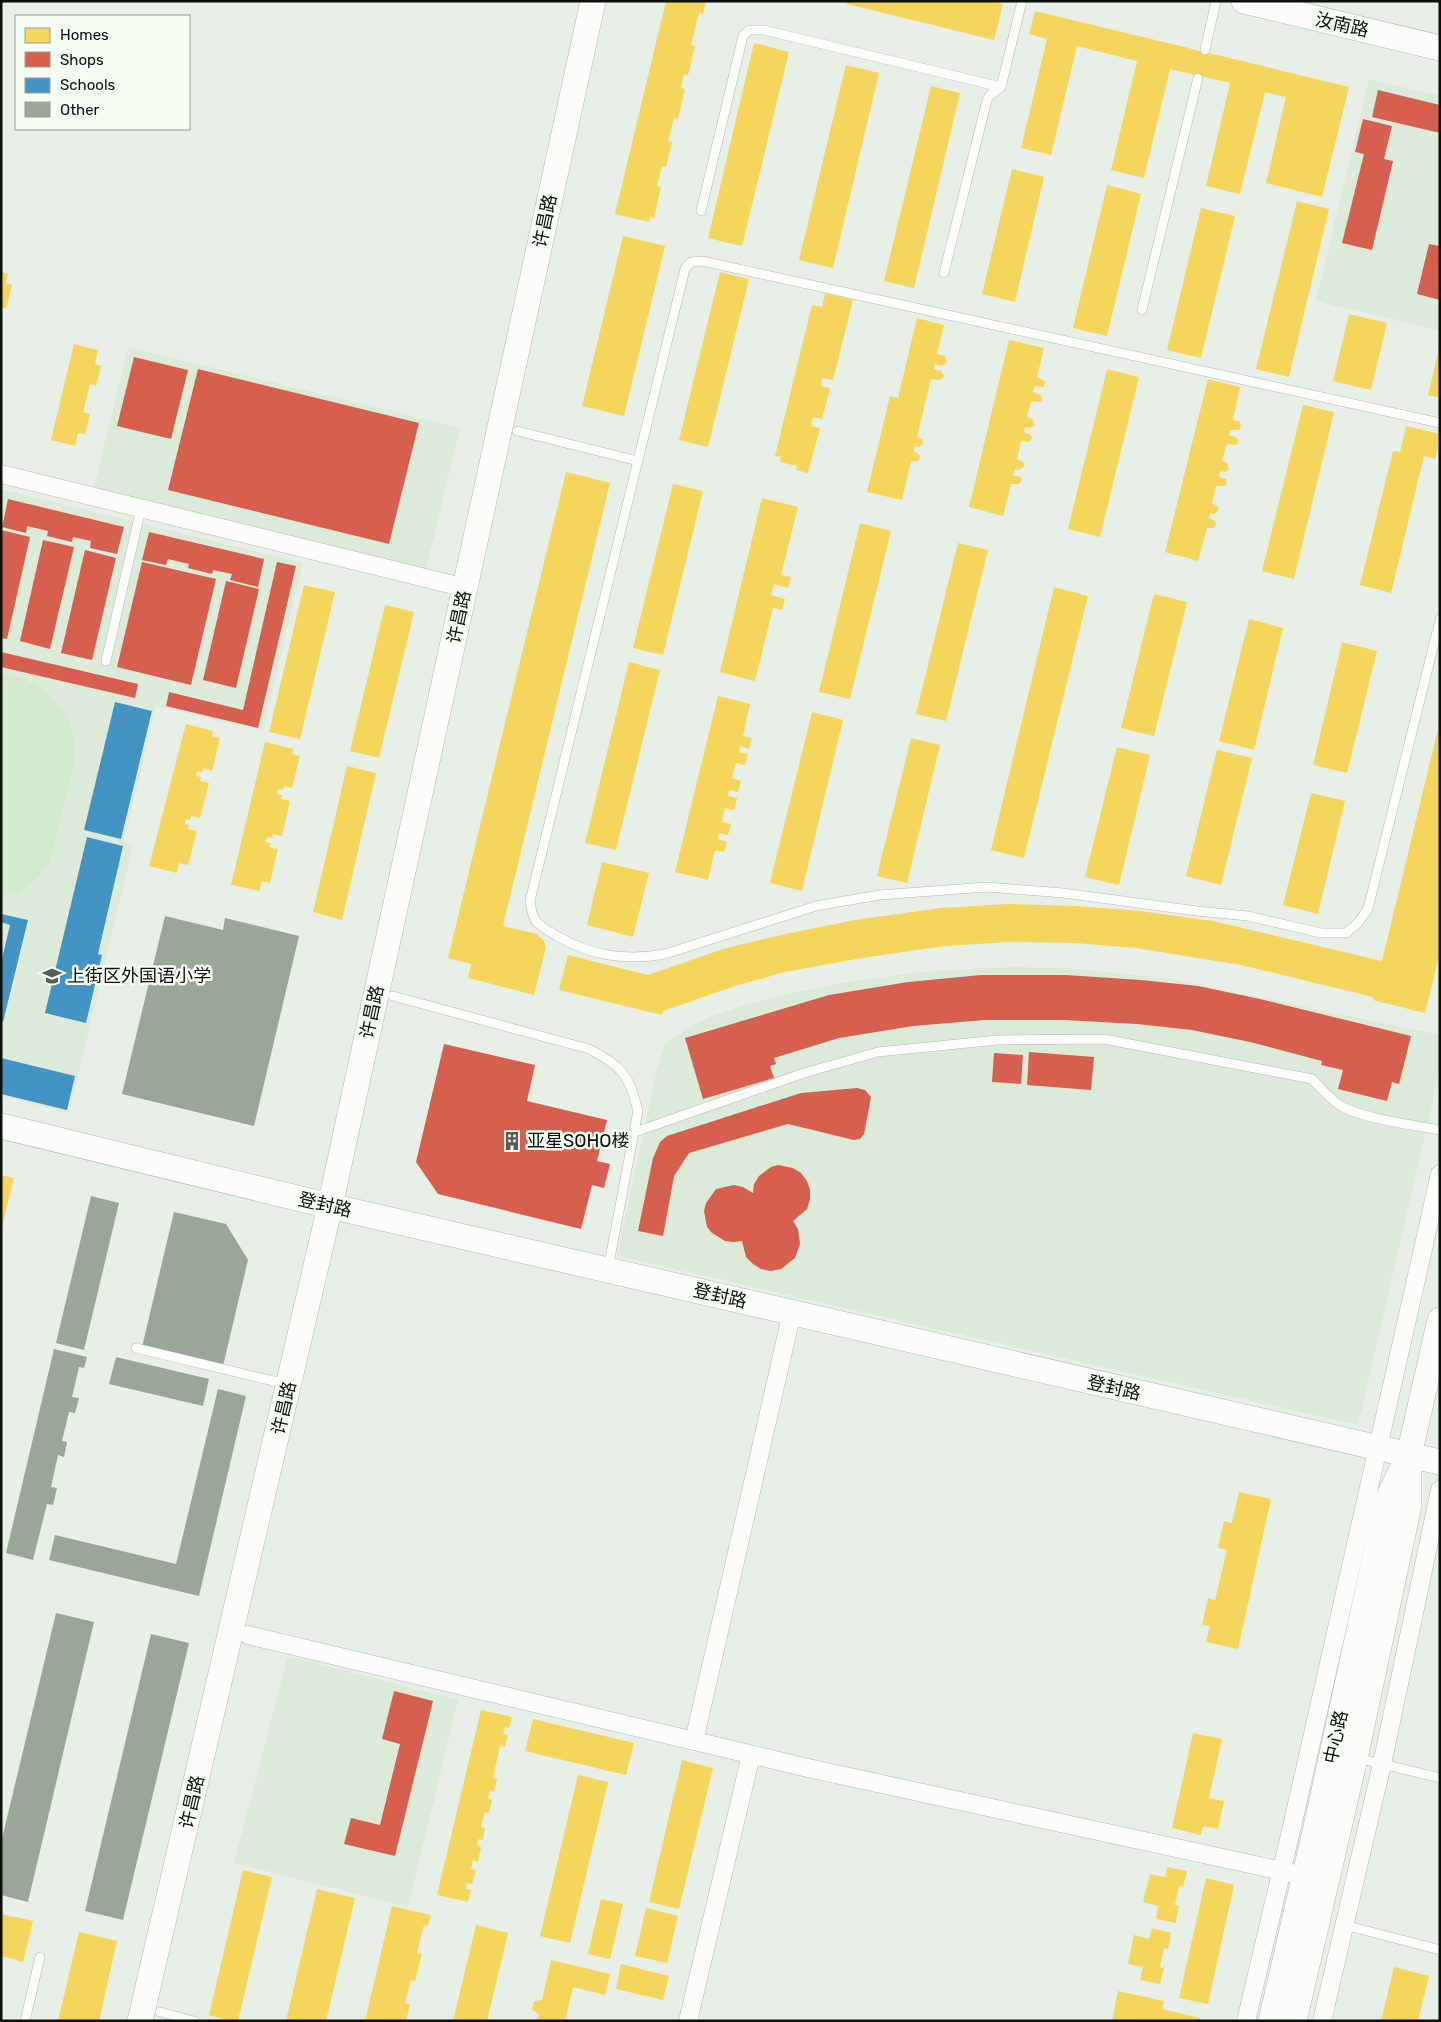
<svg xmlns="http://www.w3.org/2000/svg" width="1441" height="2022" viewBox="0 0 1441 2022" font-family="Rubik,'Noto Sans SC',sans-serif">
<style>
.built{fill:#dcead9}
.green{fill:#d3e9cd}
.homes{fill:#f6d55c}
.shops{fill:#d6604d}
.schools{fill:#4393c3}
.building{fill:#9aa697}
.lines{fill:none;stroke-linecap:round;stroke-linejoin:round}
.lane-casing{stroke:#b3b9b1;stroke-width:10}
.street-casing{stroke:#b3b9b1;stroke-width:19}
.secondary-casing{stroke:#b3b9b1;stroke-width:26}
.lane{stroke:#fcfdfb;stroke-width:9}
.street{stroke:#fcfdfb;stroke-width:18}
.secondary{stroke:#fcfdfb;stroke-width:25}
.labels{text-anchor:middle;stroke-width:5;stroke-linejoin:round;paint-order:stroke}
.street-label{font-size:18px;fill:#0b100a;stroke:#f6fef4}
.poi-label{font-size:18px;fill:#0b100a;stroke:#f6fef4;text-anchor:start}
</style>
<rect width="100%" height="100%" fill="#e8efe6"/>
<g class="built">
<polygon points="1369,79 1440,96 1440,331 1316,301"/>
<polygon points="128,347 460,428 426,569 94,488"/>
<polygon points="1,489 303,563 263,731 156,706 124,842 133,845 69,1113 1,1096"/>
<polygon points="1015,967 1078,969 1172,979 1440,1035 1440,1070 1358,1425 617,1256 657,1069 665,1044 694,1024 729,1010 787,994 847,982 920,972"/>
<polygon points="288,1656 458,1700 408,1907 234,1863"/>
</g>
<path class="green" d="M1 674C44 678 76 711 74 755 73 775 65 795 61 814 57 827 53 855 47 866 38 882 19 894 1 898Z"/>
<g class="homes">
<polygon points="666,1 706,1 703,14 699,13 691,45 695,46 688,75 684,74 681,88 685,89 678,119 674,118 668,141 672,142 666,167 662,166 657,186 661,187 654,218 650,217 649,222 615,214"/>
<polygon points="847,1 992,1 1003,4 994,40 847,4"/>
<polygon points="1035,11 1349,87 1322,197 1266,183 1286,97 1265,92 1240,194 1206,186 1230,83 1170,69 1144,178 1111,170 1137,61 1077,46 1051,155 1021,148 1047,39 1029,34"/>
<polygon points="754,43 789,52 742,246 708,238"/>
<polygon points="846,65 879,73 833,268 799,260"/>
<polygon points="931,86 960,93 914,288 884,281"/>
<polygon points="1012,169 1044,177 1015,302 982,294"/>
<polygon points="1107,185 1141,194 1107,336 1073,328"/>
<polygon points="1297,201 1329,209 1289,377 1256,369"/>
<polygon points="1201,208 1235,216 1201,358 1167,350"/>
<polygon points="623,236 665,246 624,416 582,406"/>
<polygon points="1,272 8,274 6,283 12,285 6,309 1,307"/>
<polygon points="720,272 749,279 708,447 679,440"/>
<polygon points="825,293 853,300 833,380 822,378 821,386 830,388 822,419 813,417 811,426 820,428 808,473 796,470 797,466 780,462 781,457 775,456 812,305 822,307"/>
<polygon points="1349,314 1387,323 1371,390 1333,381"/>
<polygon points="917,318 944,325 937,354 945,356 947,362 942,366 935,364 934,369 941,371 944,376 942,379 939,380 931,379 917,437 923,440 923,444 918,447 915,446 914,452 919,454 920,457 918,461 911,461 902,500 867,492 890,396 898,398"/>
<polygon points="1009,340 1044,348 1037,377 1045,381 1044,387 1035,386 1033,392 1041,395 1042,398 1041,402 1031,401 1027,417 1032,419 1035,425 1030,428 1025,427 1024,432 1031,435 1032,438 1030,442 1021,441 1017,460 1022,461 1024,464 1024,467 1019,470 1015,469 1013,475 1021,477 1021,481 1019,484 1011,484 1003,516 969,507"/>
<polygon points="74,344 98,350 95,364 101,366 96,386 90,384 83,412 90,414 85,434 78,433 75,446 51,440"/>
<polygon points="1439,349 1440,349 1440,398 1428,395"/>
<polygon points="1107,369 1139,377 1100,537 1068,529"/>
<polygon points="1208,379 1240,387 1233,420 1239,421 1241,424 1239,430 1230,430 1229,435 1237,438 1238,441 1237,445 1227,444 1222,461 1227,463 1229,469 1225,472 1220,471 1219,477 1226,479 1227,483 1225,486 1216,486 1212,503 1219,507 1218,511 1214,514 1210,513 1209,518 1215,521 1216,524 1214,528 1207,528 1198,561 1165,552"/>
<polygon points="1303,405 1334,412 1294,579 1262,571"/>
<polygon points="1406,426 1440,434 1440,439 1435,459 1424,456 1391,593 1360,585 1393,451 1400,452"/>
<polygon points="566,472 610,483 503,926 537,934 544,941 546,947 534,995 468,978 471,964 448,958"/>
<polygon points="673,484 703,491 663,655 633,648"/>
<polygon points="762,498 798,507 781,575 791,577 788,588 774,584 771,595 785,599 782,610 773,608 755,681 720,672"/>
<polygon points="860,523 891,531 850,699 819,692"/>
<polygon points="958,543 988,550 946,721 916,714"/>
<polygon points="304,585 335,592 300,739 269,732"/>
<polygon points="1054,587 1088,596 1024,858 991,850"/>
<polygon points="1154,594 1187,602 1154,736 1121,728"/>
<polygon points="385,605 414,612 379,758 350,751"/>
<polygon points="1249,619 1283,628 1254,750 1219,741"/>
<polygon points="1342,642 1377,651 1347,773 1313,765"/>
<polygon points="629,662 660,670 616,850 585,843"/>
<polygon points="718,696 750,704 743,736 752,738 749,749 740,746 739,752 748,754 745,765 736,763 732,778 741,781 738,792 729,790 728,796 737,798 734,810 725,808 722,822 731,824 728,835 719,833 718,839 727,842 724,852 715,850 708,880 675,872"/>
<polygon points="812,712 843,720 802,891 770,883"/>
<polygon points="186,724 213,731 212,736 220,738 212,771 204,768 202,772 197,771 196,776 201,777 200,781 209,783 200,818 191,816 190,820 186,819 185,824 189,825 188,829 197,831 188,865 179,863 177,873 149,866"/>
<polygon points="1439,725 1440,952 1425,1013 1373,1000 1373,997 1241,965 1136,948 1075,943 1009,942 945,946 862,958 785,972 735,986 663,1011 662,1015 559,990 568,955 648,975 723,949 776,936 855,920 941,908 1008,904 1077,906 1140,911 1213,921 1382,961"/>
<polygon points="911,738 940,745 907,883 877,876"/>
<polygon points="265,742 293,749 292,754 300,756 292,788 284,786 283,790 278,789 277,794 282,795 281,799 290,801 282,836 273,834 272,838 267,837 266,842 271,843 269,847 278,849 270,883 262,881 259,891 231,885"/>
<polygon points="1117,747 1150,755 1119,885 1085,877"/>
<polygon points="1217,750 1252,758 1221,885 1186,876"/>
<polygon points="347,766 376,773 342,920 313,912"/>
<polygon points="1311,793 1345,801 1318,914 1283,905"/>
<polygon points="602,862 649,873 633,937 587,925"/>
<polygon points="1,1175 14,1178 2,1227 1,1227"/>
<polygon points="1239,1492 1271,1499 1238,1649 1206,1642 1210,1626 1202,1625 1208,1598 1215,1600 1227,1550 1218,1548 1224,1521 1232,1523"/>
<polygon points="481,1710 512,1717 509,1728 505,1727 503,1734 508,1735 505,1747 500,1746 493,1778 497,1779 494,1792 490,1791 488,1798 492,1800 489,1813 485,1812 481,1827 485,1828 483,1840 478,1839 477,1845 481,1847 478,1862 473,1860 471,1869 476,1870 472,1884 467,1883 466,1889 471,1890 468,1902 437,1895"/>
<polygon points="533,1719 634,1743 626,1775 525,1751"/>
<polygon points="1193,1733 1222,1739 1209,1798 1224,1801 1218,1829 1203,1826 1201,1835 1172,1828"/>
<polygon points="682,1760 713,1768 679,1909 649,1902"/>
<polygon points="578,1775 608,1782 570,1943 540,1936"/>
<polygon points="1167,1867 1187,1871 1183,1887 1179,1886 1175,1905 1179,1906 1176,1923 1156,1919 1158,1906 1143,1902 1150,1874 1165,1877"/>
<polygon points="243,1870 272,1877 238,2021 230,2021 209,2015"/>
<polygon points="1206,1878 1234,1885 1208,2004 1179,1998"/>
<polygon points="317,1889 355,1898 326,2021 286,2021"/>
<polygon points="601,1899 623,1904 610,1959 588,1954"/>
<polygon points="392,1906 431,1915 428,1926 424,1925 417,1953 422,1954 415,1981 411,1980 405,2003 410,2004 406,2021 365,2021"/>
<polygon points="646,1908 678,1916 667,1963 635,1956"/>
<polygon points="1,1914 33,1921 23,1962 1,1956"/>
<polygon points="476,1925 508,1933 487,2021 453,2021"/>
<polygon points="1152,1928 1171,1933 1168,1949 1164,1948 1160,1967 1164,1968 1160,1984 1140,1980 1143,1967 1128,1964 1134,1935 1149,1939"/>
<polygon points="79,1932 117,1941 99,2021 58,2021"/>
<polygon points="551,1960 610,1974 605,1995 573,1987 565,2021 537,2021 539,2014 532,2010 534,2001 542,2000"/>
<polygon points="621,1964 669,1976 663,2000 616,1989"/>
<polygon points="1394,1967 1429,1976 1418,2021 1381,2021"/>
<polygon points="1118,1991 1164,2001 1162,2009 1200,2018 1199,2021 1112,2021"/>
</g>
<g class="shops">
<polygon points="1378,90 1440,105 1440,133 1372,117"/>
<polygon points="1363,119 1392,126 1384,159 1393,161 1372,250 1342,243 1364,154 1355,152"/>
<polygon points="1429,244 1440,246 1440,300 1417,294"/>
<polygon points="134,357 188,370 171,439 117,426"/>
<polygon points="198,369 419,423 389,544 168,490"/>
<polygon points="8,499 124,527 117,554 90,548 91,541 73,537 72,542 47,536 48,531 27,526 26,533 2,527"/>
<polygon points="1,530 30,537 7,639 1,638"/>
<polygon points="149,532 264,559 258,587 230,580 232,574 213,570 212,574 188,568 189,564 168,559 166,565 142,560"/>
<polygon points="43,540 74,547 50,649 20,641"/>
<polygon points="85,550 116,558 92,660 61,653"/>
<polygon points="142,562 216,579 191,685 117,667"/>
<polygon points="277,562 296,566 258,728 166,706 169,692 243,710"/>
<polygon points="226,581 259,589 236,688 203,680"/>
<polygon points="1,652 138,684 135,698 1,667"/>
<polygon points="981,975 1066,975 1141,980 1198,986 1260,999 1411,1036 1399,1084 1392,1082 1387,1101 1338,1089 1343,1070 1321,1065 1322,1061 1250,1042 1192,1030 1137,1024 1064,1020 984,1020 913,1026 839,1038 774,1058 776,1064 770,1066 774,1078 703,1099 685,1038 829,995 908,982"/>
<polygon points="444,1044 535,1065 527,1101 607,1120 597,1161 610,1164 604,1188 592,1185 581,1229 438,1194 416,1162"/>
<polygon points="1029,1052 1094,1057 1091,1090 1027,1085"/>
<polygon points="994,1053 1023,1055 1021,1084 992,1082"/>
<polygon points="857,1088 865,1090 871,1097 864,1134 860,1139 854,1140 788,1124 689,1153 674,1176 663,1236 638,1231 653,1158 660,1142 667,1136 801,1093"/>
<polygon points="778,1165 793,1168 801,1173 807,1181 810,1190 810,1199 807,1209 793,1221 798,1229 800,1244 795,1258 781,1269 771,1271 761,1269 753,1264 746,1257 742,1241 734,1242 725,1241 712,1233 707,1227 704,1211 706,1203 716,1189 734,1185 743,1187 753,1193 754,1184 759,1176 771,1167"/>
<polygon points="394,1691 433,1701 395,1856 344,1844 351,1818 380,1825 400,1744 382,1739"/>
</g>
<g class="schools">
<polygon points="115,702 152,711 121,839 84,830"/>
<polygon points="87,837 123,846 98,954 102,955 86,1023 45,1013"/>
<polygon points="1,914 28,920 3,1022 1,1021 1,963 10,925 1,922"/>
<polygon points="1,1058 75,1076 67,1110 1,1094"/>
</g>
<g class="building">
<polygon points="165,916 223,930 225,918 299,936 254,1126 122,1094"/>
<polygon points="91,1196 119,1203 84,1350 56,1343"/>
<polygon points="174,1212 226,1224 248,1260 223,1366 142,1347"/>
<polygon points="54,1349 87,1357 84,1368 79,1367 72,1397 79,1398 75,1413 69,1412 62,1441 67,1442 64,1457 58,1455 51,1487 57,1488 53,1505 47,1504 33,1560 6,1553"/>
<polygon points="116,1357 209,1379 203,1406 109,1384"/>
<polygon points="218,1389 246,1396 199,1596 49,1560 55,1535 176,1564"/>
<polygon points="56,1613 94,1622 28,1902 1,1895 1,1843"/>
<polygon points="151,1634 189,1643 123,1920 85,1911"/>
</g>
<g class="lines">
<g class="lane-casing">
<g id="lane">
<polyline points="1205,50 1216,1"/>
<polyline points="701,211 743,36 749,30 764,30 1001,87"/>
<polyline points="944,273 987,100 990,95 1001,87 1022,1"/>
<polyline points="1142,310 1198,78"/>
<path d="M1440 423 702 261 691 262 685 269 530 901C531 907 532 915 535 920 539 926 550 932 557 936 592 956 625 961 665 954L816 906 879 895 987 887 1063 893 1197 911 1248 916 1321 933H1346L1357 924 1368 909 1440 619"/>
<polyline points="517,431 638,461"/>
<polyline points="106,661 141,508"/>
<path d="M393 996 589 1049C621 1065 630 1076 638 1111L608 1269"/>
<path d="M635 1132 804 1073 878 1052 998 1040 1104 1039 1312 1079C1321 1089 1330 1099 1341 1106 1364 1119 1413 1125 1440 1130"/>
<polyline points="136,1348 286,1384"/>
<polyline points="1357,1758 1440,1778"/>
<polyline points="1344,1925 1440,1950"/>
<polyline points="160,2012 194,2021"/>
<polyline points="25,2021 40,1957"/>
</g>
</g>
<g class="street-casing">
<g id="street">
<polyline points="1,474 466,588"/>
<polyline points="248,1635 808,1768 1305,1876"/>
<polyline points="694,1741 792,1312"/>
<polyline points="688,2021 751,1755"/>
<polyline points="1246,2021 1291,1831 1440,1174"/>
<polyline points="1322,2021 1382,1764 1440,1490"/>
</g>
</g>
<g class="secondary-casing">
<g id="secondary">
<polyline points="1244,1 1440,48"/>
<polyline points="1,1126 330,1206 1440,1462"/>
<polyline points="140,2021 330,1206 593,1"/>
<polyline points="1271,2021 1317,1823 1388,1498 1409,1455 1440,1320"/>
<polyline points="1294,2021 1355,1758 1409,1505 1409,1460"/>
</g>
</g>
<use href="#lane" class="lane"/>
<use href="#street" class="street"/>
<use href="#secondary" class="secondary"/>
</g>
<defs>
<g id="school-bare" transform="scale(1.5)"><path d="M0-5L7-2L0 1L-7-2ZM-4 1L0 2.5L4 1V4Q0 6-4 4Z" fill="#585e57" stroke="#f6fef4" stroke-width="2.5" paint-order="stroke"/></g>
<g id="building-bare" transform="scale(1.5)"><path d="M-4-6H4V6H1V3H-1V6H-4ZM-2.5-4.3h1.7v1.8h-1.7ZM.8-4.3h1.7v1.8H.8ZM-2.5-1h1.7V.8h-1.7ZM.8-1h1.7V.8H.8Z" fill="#585e57" stroke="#f6fef4" stroke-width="2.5" paint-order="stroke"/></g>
</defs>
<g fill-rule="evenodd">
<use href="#school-bare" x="52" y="976"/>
<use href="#building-bare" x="512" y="1141"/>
</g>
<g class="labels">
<g class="street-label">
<text transform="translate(1342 25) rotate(13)" y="6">汝南路</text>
<text transform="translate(545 221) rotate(-78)" y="6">许昌路</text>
<text transform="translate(459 617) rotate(-78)" y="6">许昌路</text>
<text transform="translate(372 1012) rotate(-78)" y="6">许昌路</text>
<text transform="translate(325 1205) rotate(13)" y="6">登封路</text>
<text transform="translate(720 1296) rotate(13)" y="6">登封路</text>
<text transform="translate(1114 1388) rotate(13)" y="6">登封路</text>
<text transform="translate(284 1408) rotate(-77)" y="6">许昌路</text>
<text transform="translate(1336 1737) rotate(-78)" y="6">中心路</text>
<text transform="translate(192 1802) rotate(-77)" y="6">许昌路</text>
</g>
<g class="poi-label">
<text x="67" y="982">上街区外国语小学</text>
<text x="527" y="1147">亚星SOHO楼</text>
</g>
</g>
<rect width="1441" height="2022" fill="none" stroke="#0b100a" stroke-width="5"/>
<rect x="15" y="15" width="175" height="115" fill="#f6fef4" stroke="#989f96"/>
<rect x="25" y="28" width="25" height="15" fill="#f6d55c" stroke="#989f96"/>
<text x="60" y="40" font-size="15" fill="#0b100a">Homes</text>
<rect x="25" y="52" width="25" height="15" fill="#d6604d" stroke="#989f96"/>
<text x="60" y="65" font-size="15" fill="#0b100a">Shops</text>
<rect x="25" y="78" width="25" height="15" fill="#4393c3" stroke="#989f96"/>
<text x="60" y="90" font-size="15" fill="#0b100a">Schools</text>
<rect x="25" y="102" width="25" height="15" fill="#9aa697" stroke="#989f96"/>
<text x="60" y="115" font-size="15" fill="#0b100a">Other</text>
</svg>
